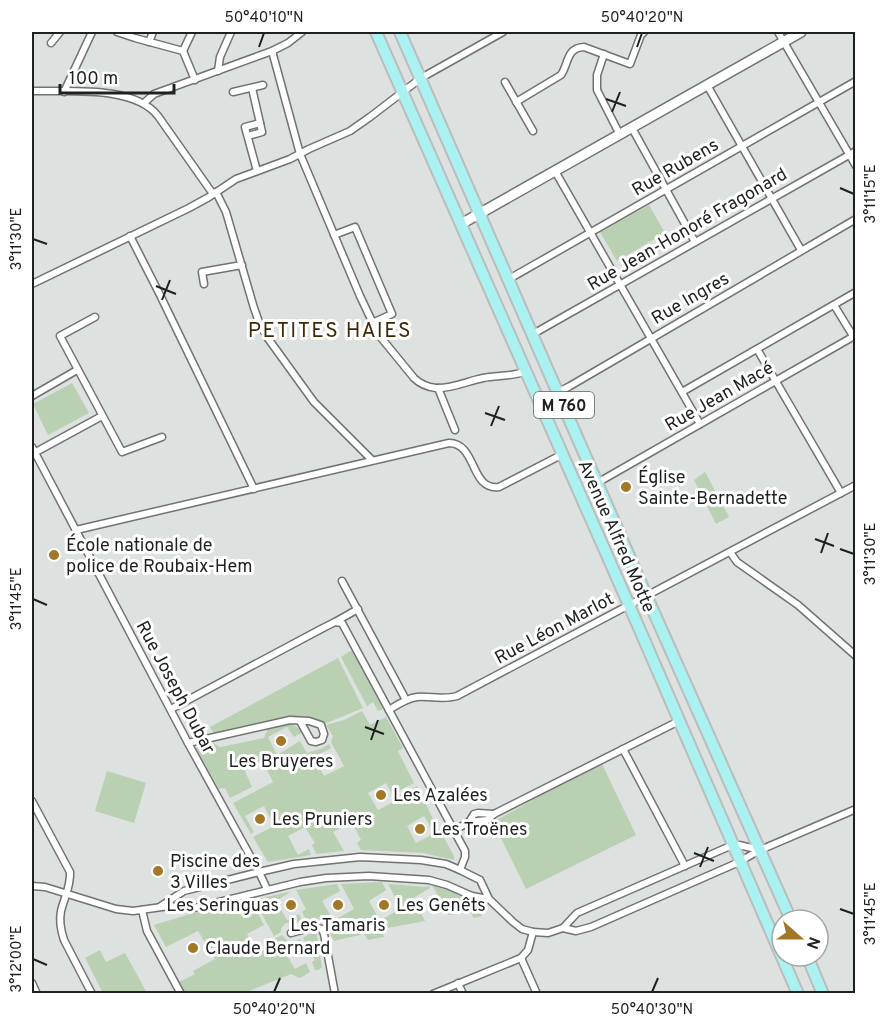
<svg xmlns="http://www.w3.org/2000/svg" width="887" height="1025" viewBox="0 0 887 1025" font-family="Overpass,sans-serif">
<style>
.green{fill:#bad0b2}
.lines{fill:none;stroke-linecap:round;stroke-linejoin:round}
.street-casing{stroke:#707372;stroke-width:9}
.secondary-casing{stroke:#707372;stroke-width:12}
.primary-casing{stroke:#bcbcbc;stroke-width:14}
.street{stroke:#fff;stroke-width:6}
.secondary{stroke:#fff;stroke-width:9}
.primary{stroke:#aaf2f2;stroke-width:10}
.ticks{fill:none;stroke:#1f2020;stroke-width:2}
.poi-dot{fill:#a27727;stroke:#fff;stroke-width:2}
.labels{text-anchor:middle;stroke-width:6;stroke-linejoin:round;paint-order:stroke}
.shield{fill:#fff;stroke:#626363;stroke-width:1.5}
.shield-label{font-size:16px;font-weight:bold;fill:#1f2020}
.street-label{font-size:18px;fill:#1f2020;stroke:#fff}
.poi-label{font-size:18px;fill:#1f2020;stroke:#fff;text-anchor:start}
.quarter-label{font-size:21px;letter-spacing:1.5px;fill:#3e2a03;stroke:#fff}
.neatline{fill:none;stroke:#1f2020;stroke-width:2}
.ticks-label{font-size:15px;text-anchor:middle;fill:#1f2020}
</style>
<rect width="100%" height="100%" fill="#dde1df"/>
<g class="green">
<polygon points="649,205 665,233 617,261 600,232"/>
<polygon points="72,383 89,413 48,435 33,404"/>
<polygon points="705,472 729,517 716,524 694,480"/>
<polygon points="352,650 383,709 378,711 373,702 367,706 341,657"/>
<polygon points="338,658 363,708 324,724 307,717 296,716 214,734 210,727"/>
<path d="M362 711 370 725 386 717 403 748 398 751 414 783 392 794 386 783 368 793 378 810 395 801 394 798 417 786 436 825 431 828 424 816 407 826 416 843 433 834V832L439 829 454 856V860L423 853 361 850 357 843 361 840 352 822 333 832 344 851 316 854 312 845 315 843 305 827 288 836 298 855 309 849 311 855 268 862 253 837 274 826 264 806 245 816 254 832 251 834 233 803 273 782 262 760 244 769 252 787 230 798 225 788 219 789 196 748 212 742 220 747 264 738 268 729C284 724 289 719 303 732L294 737 287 727 268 737 277 755 300 741 307 753 323 748 329 744 331 748 314 757 324 776 344 766 331 742 333 736 326 725 344 720Z"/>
<polygon points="601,762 636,835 526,889 493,822"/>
<polygon points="107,771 146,783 134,823 95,811"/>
<polygon points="382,882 386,890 369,901 385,930 382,931 384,937 368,940 364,934 334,941 326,925 354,909 341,884"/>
<polygon points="337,884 340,891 322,901 332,918 325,922 320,921 307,922 302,912 306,909 296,890"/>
<polygon points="388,884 427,887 429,885 430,888 413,898 425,921 387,928 383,919 401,908"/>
<path d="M432 885C446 888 480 900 482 916L474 918 471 913 449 915Z"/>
<polygon points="288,892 289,893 276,901 287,920 299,914 303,922 286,923 282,927 281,932 274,936 254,900"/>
<polygon points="251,900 264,925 247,934 258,953 276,944 274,939 282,935 289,942 294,942 300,939 302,941 285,952 295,969 306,963 310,972 300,978 291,974 244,993 185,993 179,982 195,974 193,971 215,959 198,931 166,947 154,925 190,914"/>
<polygon points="313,932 317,933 317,936 322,967 318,970 315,970 312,962 315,960 303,938"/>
<polygon points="100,950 106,962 125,953 147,993 103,993 85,958"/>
</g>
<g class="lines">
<g class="street-casing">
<g id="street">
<polyline points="117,32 135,38 183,51 195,80"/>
<polyline points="778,32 856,166"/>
<polyline points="149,42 153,32"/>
<polyline points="51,43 60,32"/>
<polyline points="183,51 192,32"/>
<path d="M272 51 300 154 360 296 378 334 414 378C420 384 427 387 436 388 451 389 468 381 483 378 497 375 513 377 526 371"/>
<polyline points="604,54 597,75 597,90 620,135"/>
<polyline points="218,71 220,57 231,32"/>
<polyline points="505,82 533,131"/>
<polyline points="707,85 801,250"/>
<path d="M32 91C68 92 134 85 158 116L213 194"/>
<polyline points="64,92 92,32"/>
<polyline points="233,92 263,85"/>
<path d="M516 102 561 75C569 63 566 48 584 47L630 64 641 35 644 32"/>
<polyline points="144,103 154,94 272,51 288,43 302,32"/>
<polyline points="632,128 695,242"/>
<polyline points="248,136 262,132 252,88"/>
<polyline points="257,171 245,127 260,123"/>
<polyline points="555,171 700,424"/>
<polyline points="216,192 226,212 254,308 259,322 267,337 314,402 372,460"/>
<polyline points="334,235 355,227 392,314 372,323"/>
<polyline points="130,236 159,293 254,489"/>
<polyline points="509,279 856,81"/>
<polyline points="32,284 189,208 209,197 236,179 290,159 309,149 350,131 370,117 421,78 503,32"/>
<polyline points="204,284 202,272 242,265"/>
<polyline points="834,305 853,336"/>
<polyline points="95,317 60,336 122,452 162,437"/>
<polyline points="533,334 856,151"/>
<polyline points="757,349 841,493"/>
<polyline points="438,388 455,430"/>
<polyline points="682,392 856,292"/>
<polyline points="32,396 77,370"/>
<polyline points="540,402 570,386 856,219"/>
<polyline points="32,447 188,743 259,872 267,889"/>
<polyline points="34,453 102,416"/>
<polyline points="597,483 856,335"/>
<path d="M76 530 449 443C477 443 470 491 499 487L563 454"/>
<polyline points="730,552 737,562 798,605 856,656"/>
<polyline points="342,581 406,700"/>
<polyline points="335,622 358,609"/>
<polyline points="171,709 323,628 335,622 342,623 465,851 465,857 460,870"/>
<path d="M389 710C397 705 407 698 417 697 430 696 443 700 457 696L856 485"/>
<polyline points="188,743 290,720 309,721 321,725 324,734 322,740 316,742 311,741 300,721"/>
<polyline points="623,749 685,866"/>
<path d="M32 801 70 872C71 886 64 898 61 911 59 921 61 931 64 940L92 994"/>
<polyline points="469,822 474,814 478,813 494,814"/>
<polyline points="453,831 469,822 487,820 494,814 679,721"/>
<polyline points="32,886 45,887 116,909 133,911 169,906 190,909 300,882 326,878 369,876 429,880 447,885 472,896 488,899"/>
<polyline points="161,906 184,891 259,872 294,864 360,857 421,860 446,864 460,870 480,880 489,899 513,922 522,929 533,932 548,933 563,928 577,913 728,847 739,845 760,850"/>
<polyline points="142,910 147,931 181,994"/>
<polyline points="563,928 576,931 591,927 737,863 760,850 856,809"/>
<polyline points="291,933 314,927 322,929 324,934 335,994"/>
<polyline points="521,958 537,994"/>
<polyline points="32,983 37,994"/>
<polyline points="458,983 463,994"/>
<polyline points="433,994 521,958 528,950 533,932"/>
</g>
</g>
<g class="secondary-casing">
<polyline id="secondary" points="461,224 801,32"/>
</g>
<g class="primary-casing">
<g id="primary">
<polyline points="376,32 629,605 798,994"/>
<polyline points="400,32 647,597 791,920"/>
<polyline points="807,956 823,994"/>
</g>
</g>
<use href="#street" class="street"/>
<use href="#secondary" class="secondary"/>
<use href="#primary" class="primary"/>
</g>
<path class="ticks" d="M259 47 264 33M637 47 642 33M606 99 626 106M612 112 620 92M840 188 854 194M33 239 47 244M156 286 176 294M162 300 170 280M485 413 505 420M491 426 499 406M815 539 834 546M840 549 854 554M821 553 828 533M33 599 47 605M365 727 384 734M371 740 378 720M694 853 714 861M700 867 708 847M840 909 854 914M33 959 47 965M274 992 280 978M652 992 658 978"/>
<g class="poi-dot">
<circle cx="626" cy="487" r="6"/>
<circle cx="54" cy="555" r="6"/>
<circle cx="281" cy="741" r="6"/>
<circle cx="381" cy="795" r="6"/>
<circle cx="260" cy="819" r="6"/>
<circle cx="420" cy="829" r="6"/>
<circle cx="158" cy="871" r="6"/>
<circle cx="291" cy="905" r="6"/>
<circle cx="338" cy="905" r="6"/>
<circle cx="384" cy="905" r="6"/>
<circle cx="193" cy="948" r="6"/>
</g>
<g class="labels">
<rect class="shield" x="534" y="392" width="60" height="26" rx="4.5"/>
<g class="shield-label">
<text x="564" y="411">M 760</text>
</g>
<g class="street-label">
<text transform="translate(675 167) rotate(-30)" y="6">Rue Rubens</text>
<text transform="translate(687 229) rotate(-30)" y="6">Rue Jean-Honoré Fragonard</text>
<text transform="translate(690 298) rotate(-30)" y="6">Rue Ingres</text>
<text transform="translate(719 396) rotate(-30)" y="6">Rue Jean Macé</text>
<text transform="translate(617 536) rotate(66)" y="6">Avenue Alfred Motte</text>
<text transform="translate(554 628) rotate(-28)" y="6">Rue Léon Marlot</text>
<text transform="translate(176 687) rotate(62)" y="6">Rue Joseph Dubar</text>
</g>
<g class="poi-label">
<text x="638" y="483">Église<tspan x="638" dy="21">Sainte-Bernadette</tspan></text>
<text x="66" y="551">École nationale de<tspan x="66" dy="21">police de Roubaix-Hem</tspan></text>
<text x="281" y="767" text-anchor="middle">Les Bruyeres</text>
<text x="393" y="801">Les Azalées</text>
<text x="272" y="825">Les Pruniers</text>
<text x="432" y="835">Les Troënes</text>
<text x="170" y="867">Piscine des<tspan x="170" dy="21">3 Villes</tspan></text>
<text x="279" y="911" text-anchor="end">Les Seringuas</text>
<text x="396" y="911">Les Genêts</text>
<text x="338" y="931" text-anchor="middle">Les Tamaris</text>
<text x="205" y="954">Claude Bernard</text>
</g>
<g class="quarter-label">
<text x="330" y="337">PETITES HAIES</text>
</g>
</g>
<rect width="887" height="1025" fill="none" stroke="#ffffff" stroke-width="66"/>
<g transform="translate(800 938) rotate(111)"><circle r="28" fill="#ffffff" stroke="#a5a6a6" stroke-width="1.5"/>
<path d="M0-4.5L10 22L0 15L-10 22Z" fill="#a27727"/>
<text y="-9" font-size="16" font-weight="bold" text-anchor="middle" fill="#1f2020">N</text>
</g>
<path d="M60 84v9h114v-9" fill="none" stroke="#1f2020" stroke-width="3"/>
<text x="69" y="84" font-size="18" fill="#1f2020" stroke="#ffffff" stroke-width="4.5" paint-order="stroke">100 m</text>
<rect x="33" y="33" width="821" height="959" class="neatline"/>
<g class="ticks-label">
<text x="264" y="22">50°40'10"N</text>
<text x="642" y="22">50°40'20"N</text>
<text transform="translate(870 194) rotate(-90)" y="5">3°11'15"E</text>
<text transform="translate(16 239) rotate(-90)" y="5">3°11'30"E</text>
<text transform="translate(870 554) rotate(-90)" y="5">3°11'30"E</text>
<text transform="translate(16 599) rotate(-90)" y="5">3°11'45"E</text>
<text transform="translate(870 914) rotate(-90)" y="5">3°11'45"E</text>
<text transform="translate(16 959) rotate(-90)" y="5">3°12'00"E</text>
<text x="274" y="1014">50°40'20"N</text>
<text x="652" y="1014">50°40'30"N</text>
</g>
</svg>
